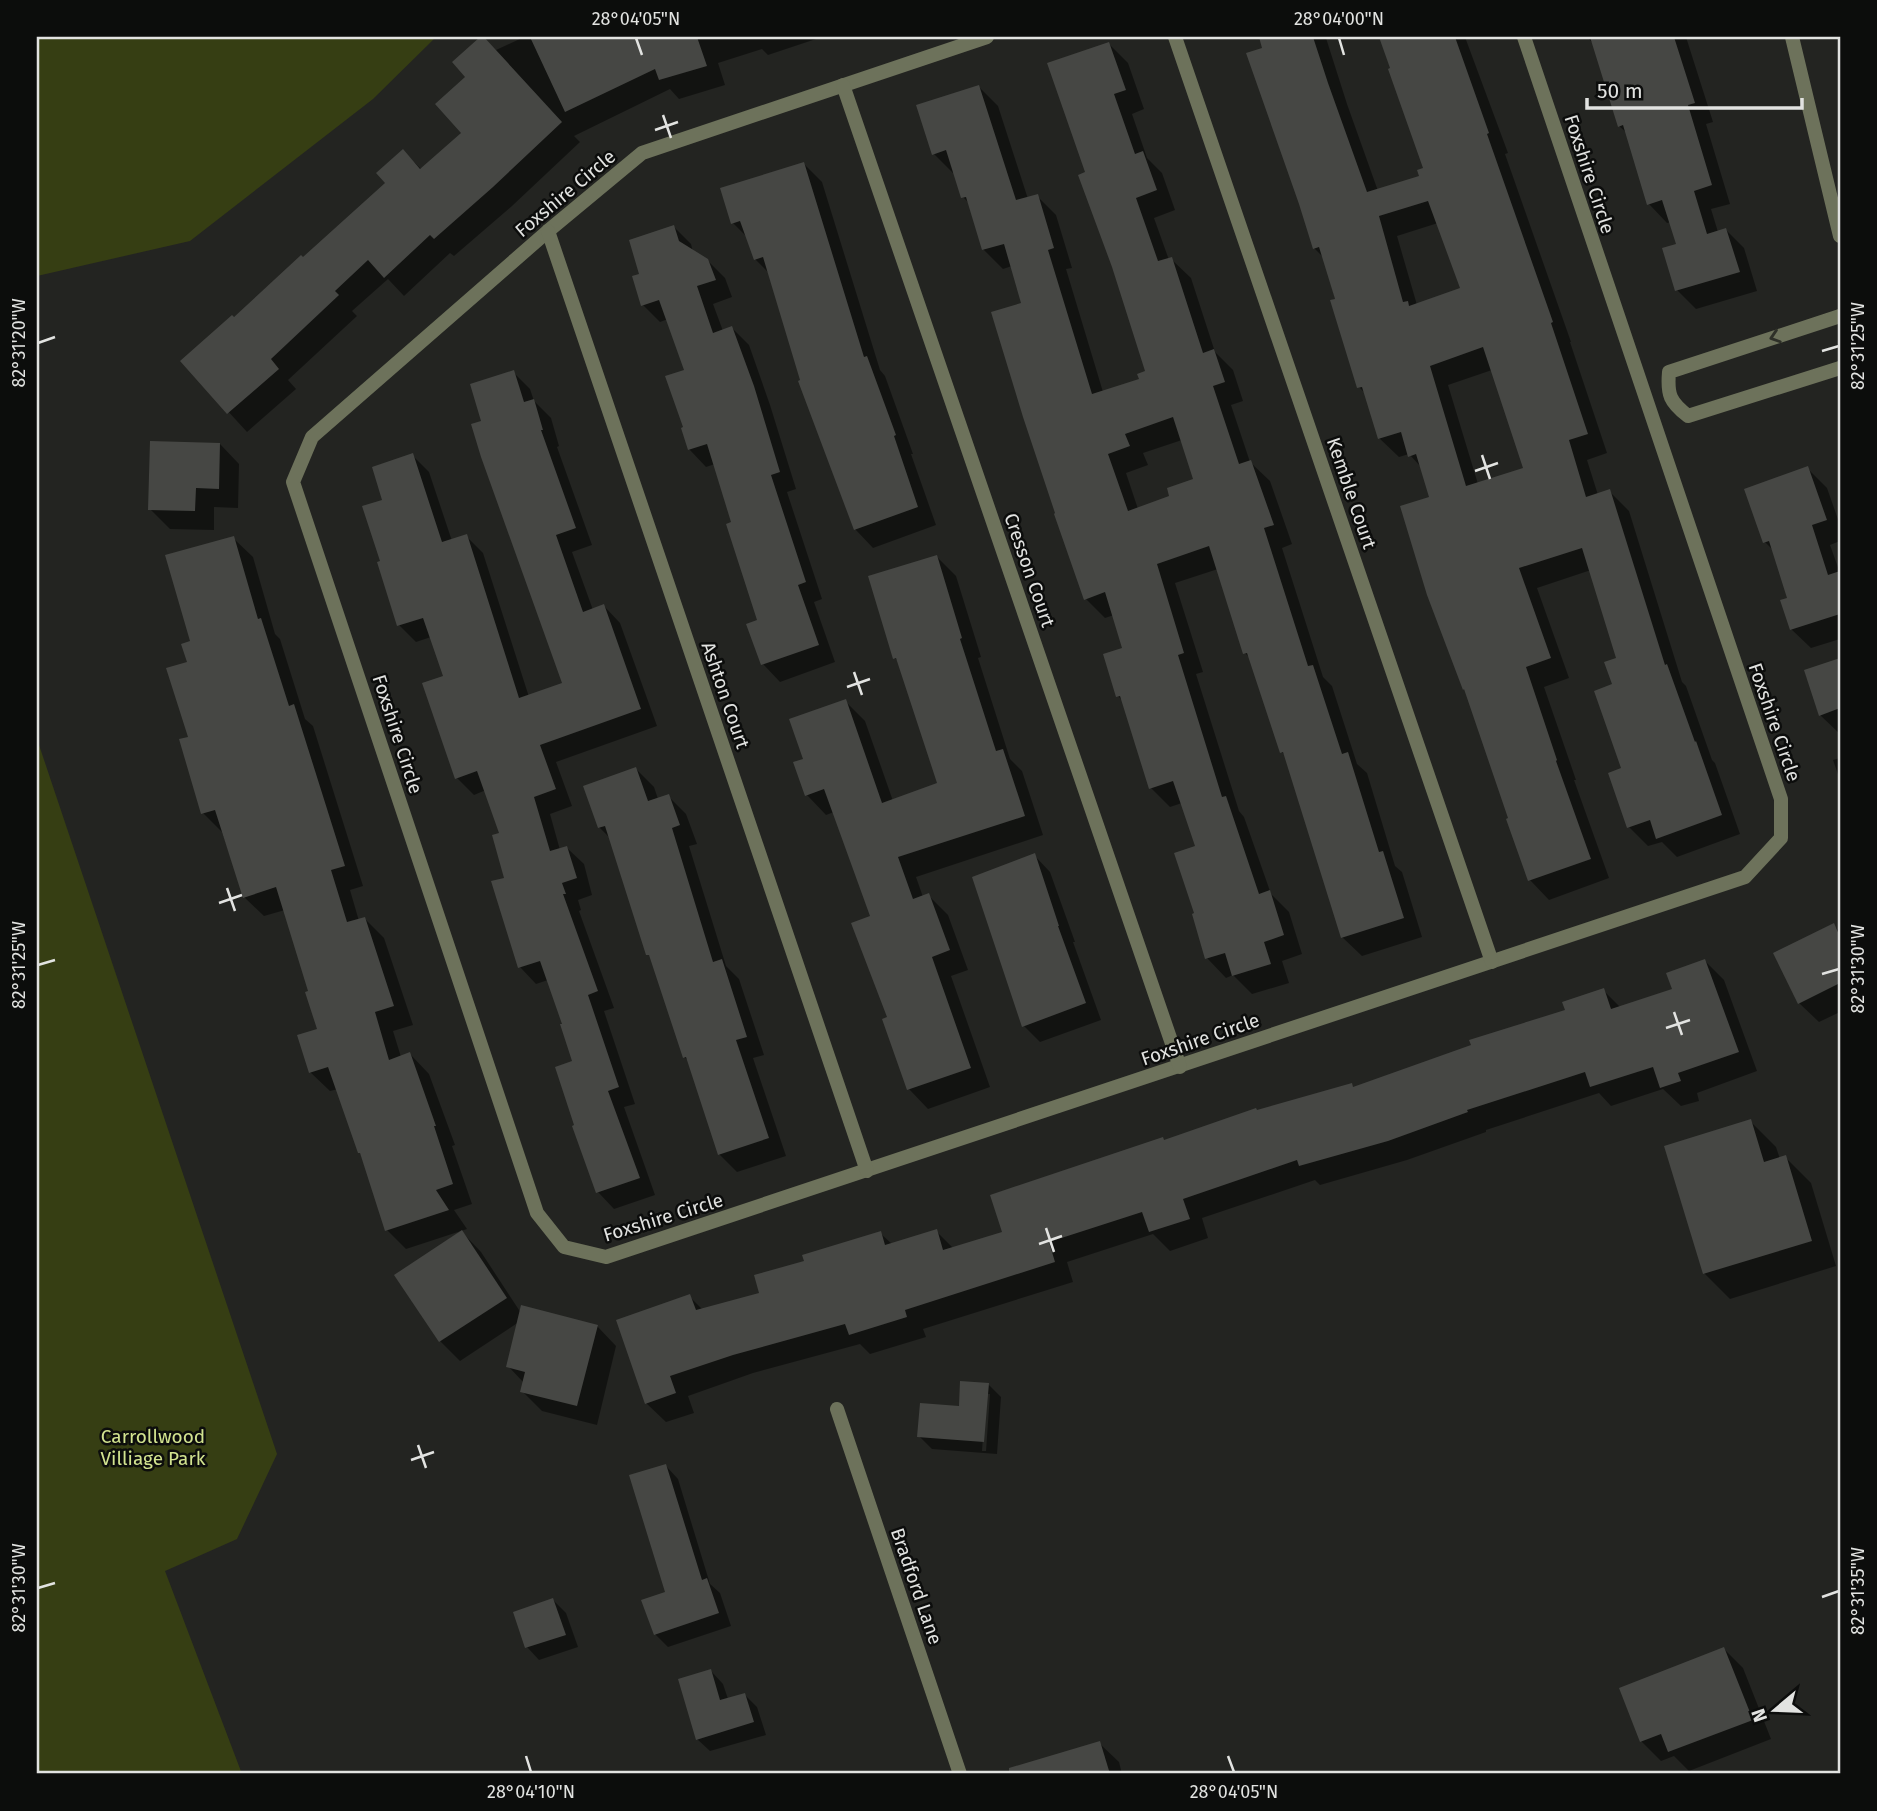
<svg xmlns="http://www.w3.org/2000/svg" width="1877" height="1811" viewBox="0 0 1877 1811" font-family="'Fira Sans',sans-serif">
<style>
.green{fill:#363e13}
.shadow{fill:#0007;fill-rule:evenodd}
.building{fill:#464744;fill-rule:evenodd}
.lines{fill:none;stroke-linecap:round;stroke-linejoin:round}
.minor{stroke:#6d725b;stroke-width:14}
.tertiary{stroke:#6d725b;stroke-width:14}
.oneway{stroke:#2e3028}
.ticks{fill:none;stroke:#e2e3e1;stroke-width:2.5}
.labels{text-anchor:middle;stroke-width:5;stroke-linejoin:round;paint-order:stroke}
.street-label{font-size:19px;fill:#e2e3e1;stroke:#0c0d0c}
.park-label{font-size:19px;fill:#d2e38f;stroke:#0c0d0c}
.neatline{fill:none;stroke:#e2e3e1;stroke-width:2.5}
.ticks-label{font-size:18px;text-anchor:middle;fill:#e2e3e1}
</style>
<rect width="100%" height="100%" fill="#232421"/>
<g class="green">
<polygon points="37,37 436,37 373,99 190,241 37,276"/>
<polygon points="37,739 277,1454 237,1539 165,1571 242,1774 37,1774"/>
</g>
<g class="shadow">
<polygon points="482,37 496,50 524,37 819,38 768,55 762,49 718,63 725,85 679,99 670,89 574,136 580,142 512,206 454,256 450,253 404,296 388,279 352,311 357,316 288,380 296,389 247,432 182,361 303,259 387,183 403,151 422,170 464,133 468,77 455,62"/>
<path d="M1261 37H1324L1326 38 1347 104 1378 191 1422 178 1425 170 1380 37H1465L1508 153 1505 154 1571 342H1570L1607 453 1587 460 1598 495 1609 491 1629 511 1682 682 1686 686 1712 760 1715 763 1740 834 1677 857 1662 842 1648 846 1629 827 1615 685 1618 659 1591 570 1537 588 1569 678 1544 687 1576 780H1574L1609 878 1549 900 1530 880 1510 819 1431 498 1421 467 1409 454 1399 457 1379 438 1367 395 1359 387 1324 258 1314 248ZM1438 223 1462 289 1417 305 1397 236ZM1492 370 1525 469 1478 484 1448 385Z"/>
<polygon points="1587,37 1686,37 1713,122 1706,124 1730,204 1711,209 1718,232 1726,230 1744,248 1757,291 1696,309 1677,290 1664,250 1678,245 1671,222 1667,223 1649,204 1628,134 1619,126 1594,44"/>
<path d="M1109 44 1128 63 1144 109 1132 114 1147 158 1162 173 1175 210 1154 218 1169 260 1171 259 1191 278 1215 352 1233 370 1243 401 1231 405 1250 462 1270 481 1292 544 1282 548 1323 677 1332 686 1357 764 1367 773 1395 866 1402 872 1422 937 1362 956 1342 937 1286 756 1282 752 1251 659 1245 653 1218 569 1175 583 1203 672 1196 674 1239 811 1244 817 1271 894 1289 912 1302 954 1282 961 1289 983 1252 994 1233 975 1226 978 1207 958 1197 914 1198 847 1182 803 1170 807 1151 788 1124 702 1118 696 1124 650 1114 615 1105 618 1086 599 1023 304 1012 266 1003 269 983 249 970 204 963 197 955 172 953 173 934 154 979 87 998 106 1028 199 1037 196 1056 215 1072 268 1066 269 1103 392 1141 380 1147 373 1088 173ZM1182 440 1195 480 1172 497 1138 509 1126 473 1148 465 1143 453Z"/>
<polygon points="804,164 822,182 880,370 885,376 913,454 911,454 936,525 873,548 855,529 802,381 769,273 755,259 748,238 733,223"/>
<polygon points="674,227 691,244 693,252 707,260 725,278 732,297 713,304 723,331 732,328 749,345 770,405 796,489 787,492 822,599 814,602 835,662 780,682 763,664 749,625 760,621 734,523 715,464 706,467 689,449 685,428 686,371 668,319 660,322 643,305 641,275"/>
<polygon points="513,372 530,389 534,401 551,418 559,446 557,447 592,545 572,552 593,610 604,606 620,623 657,726 556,762 572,806 550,814 560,850 567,848 584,864 592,895 578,900 581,910 579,911 614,1008 604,1011 635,1104 624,1107 655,1195 614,1209 598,1192 575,1062 564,1025 548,980 536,984 520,967 501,834 486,790 474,795 457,778 445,677 431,637 416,642 399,625 382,562 385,501 412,455 429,472 452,541 466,536 483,553 529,697 565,684 484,423"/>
<polygon points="220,444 239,464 238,508 214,507 214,530 170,529 150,509"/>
<polygon points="1807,468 1827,488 1840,525 1840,541 1830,545 1840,573 1840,639 1811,648 1791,629 1789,599 1774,551 1765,542"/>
<polygon points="233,538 253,557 275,634 280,639 305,719 313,726 363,886 350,890 359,921 365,919 384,938 413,1025 393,1031 401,1057 410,1054 429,1074 455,1145 452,1146 472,1204 454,1210 467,1229 461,1231 481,1252 521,1313 597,1326 616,1346 597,1425 542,1411 522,1391 524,1383 508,1366 519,1322 460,1361 440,1341 397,1275 461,1231 406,1249 387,1230 338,1089 330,1091 310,1072 319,1030 310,992 285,910 264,916 244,897 222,832 203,813 190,738 189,663 192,642"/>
<polygon points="937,557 956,576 981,657 978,658 1010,759 1022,771 1043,835 916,877 923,897 928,895 948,915 968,970 951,976 990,1087 928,1109 909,1089 885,1020 889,1018 872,917 834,812 826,815 807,795 806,760 845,701 865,721 893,801 939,785 899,662 895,658"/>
<polygon points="1840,659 1840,734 1820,715 1806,671"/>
<polygon points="1840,758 1840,780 1833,760"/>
<polygon points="636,769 654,787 658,799 668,796 686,814 697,844 689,846 726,966 739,979 764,1055 753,1058 786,1156 737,1172 719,1154 689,1061 684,1057 652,958 648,954 612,840 599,827"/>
<polygon points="1034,855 1050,872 1075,942 1073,942 1101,1020 1040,1042 1024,1026"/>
<polygon points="1833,925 1840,932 1840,1012 1819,1022 1799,1003"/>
<polygon points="1705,961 1724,980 1757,1071 1697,1093 1699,1101 1681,1106 1663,1089 1611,1106 1599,1093 1486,1130 1486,1132 1407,1160 1320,1185 1315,1180 1202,1218 1208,1238 1170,1251 1153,1234 1067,1262 1073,1282 923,1329 926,1337 870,1354 860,1344 753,1373 688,1396 694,1413 666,1422 646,1403 689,1296 703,1310 761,1294 806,1262 880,1233 892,1244 936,1231 954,1249 1004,1233 1165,1141 1257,1112 1351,1085 1355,1089 1567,1011 1603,990 1621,1008 1674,990"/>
<polygon points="1750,1121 1776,1147 1780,1159 1785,1157 1811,1183 1836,1266 1730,1299 1704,1273"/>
<path d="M988 1384 1001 1397 997 1454 932 1449 919 1436 960 1408ZM986 1394H990L986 1451H982Z"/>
<polygon points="666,1466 678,1479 710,1584 720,1593 731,1626 668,1647 655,1634 667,1593"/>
<polygon points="553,1600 566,1613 578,1647 539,1660 527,1647"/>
<polygon points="1724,1649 1743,1668 1771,1739 1689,1771 1674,1756 1661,1761 1641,1741"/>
<polygon points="711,1671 723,1684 728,1699 745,1695 757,1707 766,1735 710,1751 697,1739"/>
<polygon points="1099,1743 1119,1762 1122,1774 1053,1774 1048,1758"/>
</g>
<g class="building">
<polygon points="480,37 484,37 562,122 493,187 434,239 430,235 384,278 368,260 335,291 339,295 271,359 279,369 227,414 180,361 232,315 234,317 301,255 303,257 385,183 376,173 403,149 420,169 461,133 435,104 465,77 452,62"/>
<polygon points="530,37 697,37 707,66 659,80 655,69 565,112"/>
<path d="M1259 37H1313L1328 83 1367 192 1419 176 1417 170 1423 168 1388 69 1390 68 1379 37H1455L1489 133 1487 134 1553 322 1551 323 1588 434 1569 440 1586 497 1610 489 1665 665 1667 664 1695 742 1696 741 1722 815 1656 839 1650 820 1627 828 1608 773 1621 768 1594 691 1612 684 1604 662 1616 658 1582 548 1519 568 1551 658 1526 667 1557 760 1556 761 1591 859 1528 881 1506 819 1508 818 1464 689 1463 690 1427 595 1400 506 1429 497 1416 454 1408 457 1401 432 1378 439 1362 387 1357 388 1330 300 1335 299 1319 247 1313 249 1299 204 1246 53 1262 48ZM1428 201 1460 288 1409 306 1408 301 1403 302 1379 216ZM1483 347 1523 468 1466 486 1430 366Z"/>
<polygon points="1590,37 1674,37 1695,103 1688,105 1712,185 1694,191 1707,234 1726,228 1740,272 1675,291 1662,248 1676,244 1662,200 1647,205 1623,125 1618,127"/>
<path d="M1109 42 1126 90 1114 94 1135 154 1143 151 1157 190 1136 198 1158 261 1172 257 1203 353 1214 349 1225 382 1213 386 1239 464 1251 460 1274 525 1264 528 1308 666 1313 665 1342 754 1348 752 1379 852 1383 851 1404 918 1341 938 1283 752 1280 753 1247 653 1243 654 1209 546 1157 564 1184 653 1178 655 1222 797 1226 796 1259 894 1270 890 1284 935 1264 942 1271 964 1232 976 1225 953 1205 959 1192 914 1194 913 1174 853 1195 846 1173 781 1149 789 1120 696 1116 697 1103 654 1122 648 1105 592 1084 600 1054 514 1055 513 1023 417 991 312 1021 303 1004 244 982 250 966 197 961 198 946 150 932 155 916 105 979 85 1016 200 1038 194 1054 248 1048 250 1092 394 1139 379 1137 374 1145 371 1112 267 1078 175 1085 172 1047 63ZM1173 417 1193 479 1167 488 1169 496 1128 511 1108 454 1130 446 1125 434Z"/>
<polygon points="804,162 864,357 867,356 896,435 894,436 918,507 854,530 798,381 800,380 763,257 754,260 740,221 731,224 720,188"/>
<polygon points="674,225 679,241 708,259 716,280 697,286 713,333 732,326 754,386 780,472 771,475 806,582 798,585 819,645 761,665 746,624 757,620 726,524 731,522 707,444 688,450 681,428 683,427 665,376 684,370 659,300 641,306 632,276 639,274 629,240"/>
<polygon points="514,370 524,402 534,399 543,430 541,430 576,528 556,535 583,612 604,604 641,709 540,745 556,789 534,797 550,851 567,846 577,878 562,883 566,894 563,894 598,991 588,995 619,1087 608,1091 640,1178 596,1193 572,1126 574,1125 555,1067 572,1061 560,1024 562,1024 540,961 518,968 491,881 504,878 492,835 499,833 477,771 455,779 422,683 443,676 423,618 397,626 377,562 380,561 362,506 382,500 372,467 413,453 442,542 467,534 519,698 562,683 481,457 471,424 481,421 470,384"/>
<polygon points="150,441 220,443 219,489 196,488 195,511 148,510"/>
<polygon points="1808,466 1827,520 1812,525 1828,575 1840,571 1840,614 1790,630 1780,600 1787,598 1769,541 1763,543 1744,489"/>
<polygon points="234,536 258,619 261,618 289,706 294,704 345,866 331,870 347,922 365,917 394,1006 375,1012 389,1060 410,1052 436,1126 434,1126 453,1184 436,1190 449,1210 385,1231 360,1153 358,1153 328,1067 309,1073 297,1035 317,1029 305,992 308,991 276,887 243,898 215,810 201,814 179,739 188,737 166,668 187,662 181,644 190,641 165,555"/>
<polygon points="937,555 962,638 960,639 996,751 1003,749 1025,816 898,857 913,899 929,893 950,950 932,957 971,1068 907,1090 882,1019 887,1017 851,923 870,916 824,789 805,796 793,762 803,759 789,719 846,699 882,803 937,783 896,658 893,659 868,576"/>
<polygon points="1840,658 1840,708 1819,716 1804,670"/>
<polygon points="636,767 648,801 669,794 680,825 672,828 713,962 722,959 747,1037 736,1040 769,1138 718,1155 686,1057 683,1058 649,955 646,955 605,826 598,828 583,786"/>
<polygon points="1035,853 1059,926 1058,926 1086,1003 1022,1027 972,877"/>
<polygon points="1834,923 1840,937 1840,983 1798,1004 1773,953"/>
<polygon points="1705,959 1739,1052 1678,1073 1681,1081 1660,1088 1653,1067 1590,1087 1585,1072 1467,1110 1468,1112 1388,1141 1299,1166 1297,1160 1183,1199 1190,1219 1149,1232 1142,1212 1049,1242 1055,1262 905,1310 907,1317 849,1335 845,1324 733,1355 670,1376 676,1393 645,1404 616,1320 690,1294 696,1310 759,1293 754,1275 804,1261 802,1255 881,1231 885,1245 937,1229 943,1250 1002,1232 990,1195 1163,1137 1164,1140 1256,1108 1257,1110 1352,1083 1353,1087 1471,1045 1469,1040 1565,1010 1562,1002 1604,988 1611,1009 1672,989 1666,973"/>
<polygon points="1751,1119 1764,1162 1786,1155 1812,1241 1703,1274 1664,1146"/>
<polygon points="462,1230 507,1298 439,1342 394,1275"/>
<polygon points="521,1305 598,1325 577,1406 520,1392 525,1372 506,1367"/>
<polygon points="960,1381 989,1383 984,1442 917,1437 920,1403 959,1406"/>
<polygon points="666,1464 702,1580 707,1578 719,1613 654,1635 641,1600 665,1592 629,1475"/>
<polygon points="553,1598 566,1635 525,1648 513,1612"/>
<polygon points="1724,1647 1753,1720 1668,1752 1661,1734 1640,1742 1619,1688"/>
<polygon points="711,1669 720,1700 745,1693 754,1722 696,1740 678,1679"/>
<polygon points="1100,1741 1110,1774 1009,1774 1009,1768"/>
</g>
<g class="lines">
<g class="minor">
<polyline points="987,37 642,153 548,231 312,437 293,482 537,1213 564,1247 606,1257 1745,877 1781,838 1781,799 1524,37"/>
<polyline points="1175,37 1492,962"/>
<polyline points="843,85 1180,1067"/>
<polyline points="548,231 867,1171"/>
<path d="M1840 316 1669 372C1667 395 1670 402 1688 416L1840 368"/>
<polyline points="837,1409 960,1774"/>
</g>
<polyline class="tertiary" points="1792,37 1840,236"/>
</g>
<defs><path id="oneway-chevron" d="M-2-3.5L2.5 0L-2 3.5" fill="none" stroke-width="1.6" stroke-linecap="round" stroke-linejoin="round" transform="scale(1.75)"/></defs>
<use class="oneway" href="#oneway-chevron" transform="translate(1775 337) rotate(162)"/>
<path class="ticks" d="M636 38 642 55M1339 38 1344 55M663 115 671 138M655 130 678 122M38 343 55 337M1822 351 1839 346M1482 455 1490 479M1475 471 1498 463M854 672 862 695M847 687 870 679M227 888 235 911M219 903 242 895M38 965 55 960M1822 974 1839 969M1674 1012 1682 1035M1666 1028 1690 1020M1046 1228 1054 1252M1039 1244 1062 1236M418 1445 426 1468M411 1460 434 1452M38 1588 55 1583M1822 1597 1839 1591M526 1756 531 1772M1228 1756 1234 1772"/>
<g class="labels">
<g class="street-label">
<text transform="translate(1590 174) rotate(72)" y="7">Foxshire Circle</text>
<text transform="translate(565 193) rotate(-40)" y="7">Foxshire Circle</text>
<text transform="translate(1352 493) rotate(71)" y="7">Kemble Court</text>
<text transform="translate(1030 570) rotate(71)" y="7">Cresson Court</text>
<text transform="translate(726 695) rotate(71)" y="7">Ashton Court</text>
<text transform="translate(1775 722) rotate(71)" y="7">Foxshire Circle</text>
<text transform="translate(398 734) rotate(72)" y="7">Foxshire Circle</text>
<text transform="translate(1200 1039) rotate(-19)" y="7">Foxshire Circle</text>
<text transform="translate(663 1217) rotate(-17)" y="7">Foxshire Circle</text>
<text transform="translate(917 1586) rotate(71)" y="7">Bradford Lane</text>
</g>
<g class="park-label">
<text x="153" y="1443">Carrollwood<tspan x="153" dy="22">Villiage Park</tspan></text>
</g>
</g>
<rect width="1877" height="1811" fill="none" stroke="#0c0d0c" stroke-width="77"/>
<g transform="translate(1775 1710) rotate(251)" stroke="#0c0d0c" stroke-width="5" paint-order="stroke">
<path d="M0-5L12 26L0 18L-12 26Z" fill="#e2e3e1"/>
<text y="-10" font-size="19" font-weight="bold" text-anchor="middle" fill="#e2e3e1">N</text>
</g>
<path d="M1587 98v10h215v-10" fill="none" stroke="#e2e3e1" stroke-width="3.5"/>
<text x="1597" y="98" font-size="21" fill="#e2e3e1" stroke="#0c0d0c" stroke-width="5" paint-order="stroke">50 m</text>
<rect x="38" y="38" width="1801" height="1734" class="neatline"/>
<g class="ticks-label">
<text x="636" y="25">28°04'05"N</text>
<text x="1339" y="25">28°04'00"N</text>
<text transform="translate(19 343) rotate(-90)" y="6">82°31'20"W</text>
<text transform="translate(1858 346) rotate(-90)" y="6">82°31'25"W</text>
<text transform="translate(19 965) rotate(-90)" y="6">82°31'25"W</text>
<text transform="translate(1858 969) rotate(-90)" y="6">82°31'30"W</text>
<text transform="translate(19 1588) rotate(-90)" y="6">82°31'30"W</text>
<text transform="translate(1858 1591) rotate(-90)" y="6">82°31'35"W</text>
<text x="531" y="1798">28°04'10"N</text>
<text x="1234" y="1798">28°04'05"N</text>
</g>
</svg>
